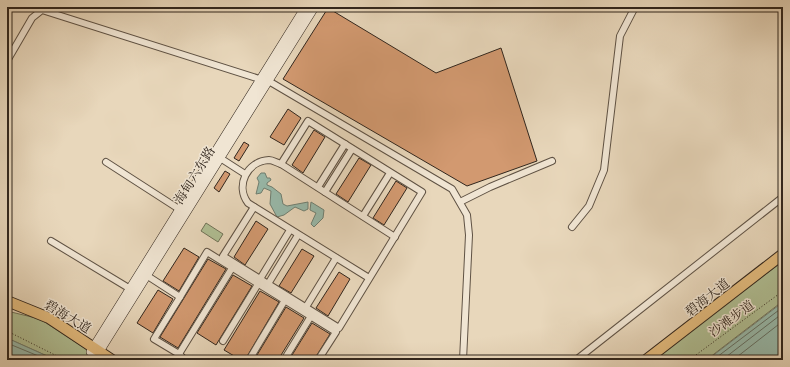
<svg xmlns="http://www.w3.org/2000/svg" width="790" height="367" viewBox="0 0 790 367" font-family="'Libre Bodoni','Noto Serif SC',serif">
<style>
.green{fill:#b0bf94;stroke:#707258}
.water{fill:#98baab;stroke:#6f7f72}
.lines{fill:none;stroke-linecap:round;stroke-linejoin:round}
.shore{stroke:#647064;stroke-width:1}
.building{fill:#d29970;stroke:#31261d}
.street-casing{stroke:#5f5244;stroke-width:8}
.secondary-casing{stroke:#31261d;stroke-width:10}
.primary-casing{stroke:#31261d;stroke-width:12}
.path{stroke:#31261d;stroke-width:1;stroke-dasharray:1 2;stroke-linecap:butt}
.street{stroke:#f0e5d3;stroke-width:6}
.secondary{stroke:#f0e5d3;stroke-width:9}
.primary{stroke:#e4bc7e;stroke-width:10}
.labels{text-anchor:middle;stroke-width:3;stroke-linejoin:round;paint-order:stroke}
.street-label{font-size:13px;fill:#31261d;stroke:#f0e5d3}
</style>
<rect width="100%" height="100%" fill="#e8d7bb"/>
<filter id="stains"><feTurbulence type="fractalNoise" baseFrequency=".005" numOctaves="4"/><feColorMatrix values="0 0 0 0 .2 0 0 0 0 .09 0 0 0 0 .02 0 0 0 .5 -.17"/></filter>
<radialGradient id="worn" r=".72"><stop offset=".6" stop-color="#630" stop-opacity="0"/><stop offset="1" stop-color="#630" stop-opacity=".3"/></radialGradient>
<g class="green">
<polygon points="206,223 223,234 218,242 201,231"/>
<polygon points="783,261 783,301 714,354 707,360 652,360"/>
<polygon points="7,311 40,319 103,360 56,360 7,338"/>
</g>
<g class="water">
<polygon points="261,173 265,173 267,178 270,178 271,180 267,183 267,185 272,187 281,194 283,204 287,206 308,202 308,209 304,211 295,207 284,215 277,217 270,204 271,191 264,188 261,193 256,194 259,182 257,178"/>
<polygon points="311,202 324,210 323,218 314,227 311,224 316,213 310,210"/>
<polygon points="783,302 783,360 707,360"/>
<polygon points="7,338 56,360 7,360"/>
</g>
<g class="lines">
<g class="shore">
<polyline points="7,343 48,360"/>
<polyline points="713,360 783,307"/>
<polyline points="722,360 783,313"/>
<polyline points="733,360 783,321"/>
</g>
</g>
<g class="building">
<polygon points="328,8 436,73 501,48 537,161 467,186 283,79"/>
<polygon points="288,109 301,118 284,145 270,137"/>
<polygon points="314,130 325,137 303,173 292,165"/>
<polygon points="244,142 249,145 239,161 234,158"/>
<polygon points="359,158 371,165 348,202 336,194"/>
<polygon points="225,171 230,174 219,192 214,188"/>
<polygon points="396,181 407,188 384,225 373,218"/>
<polygon points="256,221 268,229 245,265 234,257"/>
<polygon points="184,248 199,257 179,291 163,281"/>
<polygon points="302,249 314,256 291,293 279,286"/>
<polygon points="208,259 226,269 178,348 160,337"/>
<polygon points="339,272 350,279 328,316 316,308"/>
<polygon points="233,275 252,286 216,345 197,333"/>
<polygon points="158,290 173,299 153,333 137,323"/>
<polygon points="260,291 279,302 245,360 241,360 224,350"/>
<polygon points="286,307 304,318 278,360 254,360"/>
<polygon points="312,323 330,334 314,360 289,360"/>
</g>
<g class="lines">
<g class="street-casing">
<g id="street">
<polyline points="7,61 32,18 42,10 272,83 452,189 467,215 469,235 463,360"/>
<polyline points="217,156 245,174"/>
<polyline points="106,162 182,211"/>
<polyline points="318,187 345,144"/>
<polyline points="325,192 352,149"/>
<polyline points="460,202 490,187 552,161"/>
<polyline points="254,207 223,256 339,328 422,192 308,121 281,164"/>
<polyline points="363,216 390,173"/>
<polyline points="572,227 589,206 604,170 620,36 635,7"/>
<polyline points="51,241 132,290"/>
<polyline points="143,273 180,297 154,339 179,354 185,360"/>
<path d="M369 278 248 203C235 186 247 161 269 160 273 160 277 163 281 164L395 237"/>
<polyline points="260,279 290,230"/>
<polyline points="268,284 298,235"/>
<polyline points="180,297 207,252 336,332 318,360"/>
<polyline points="306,307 336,258"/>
<polyline points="223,341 258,284"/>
<polyline points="179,354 232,268"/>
<polyline points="249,360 285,300"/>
<polyline points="284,360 311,316"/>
<polyline points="576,360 783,197"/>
</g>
</g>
<g class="secondary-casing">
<g id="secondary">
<polyline points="91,352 306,7"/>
<polyline points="96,356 314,7"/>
</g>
</g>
<g class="primary-casing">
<g id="primary">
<polyline points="7,301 49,318 112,360"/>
<polyline points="646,360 783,254"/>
</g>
</g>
<g class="path">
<polyline points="7,331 65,360"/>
<polyline points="689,360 783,291"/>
</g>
<use href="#street" class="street"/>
<use href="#secondary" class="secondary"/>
<use href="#primary" class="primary"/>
</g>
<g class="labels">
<g class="street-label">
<text transform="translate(194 175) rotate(-58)" y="5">海甸六东路</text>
<text transform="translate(707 297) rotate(-38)" y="5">碧海大道</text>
<text transform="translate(68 316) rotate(31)" y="5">碧海大道</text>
<text transform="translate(731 318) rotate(-36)" y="5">沙滩步道</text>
</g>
</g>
<rect width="790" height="367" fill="none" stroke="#e8d7bb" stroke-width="24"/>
<rect x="8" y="8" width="774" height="351" fill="none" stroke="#31261d" stroke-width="2"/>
<rect x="12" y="12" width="766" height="343" fill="none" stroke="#31261d"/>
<rect width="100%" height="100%" filter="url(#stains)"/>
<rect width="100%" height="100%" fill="url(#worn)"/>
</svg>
